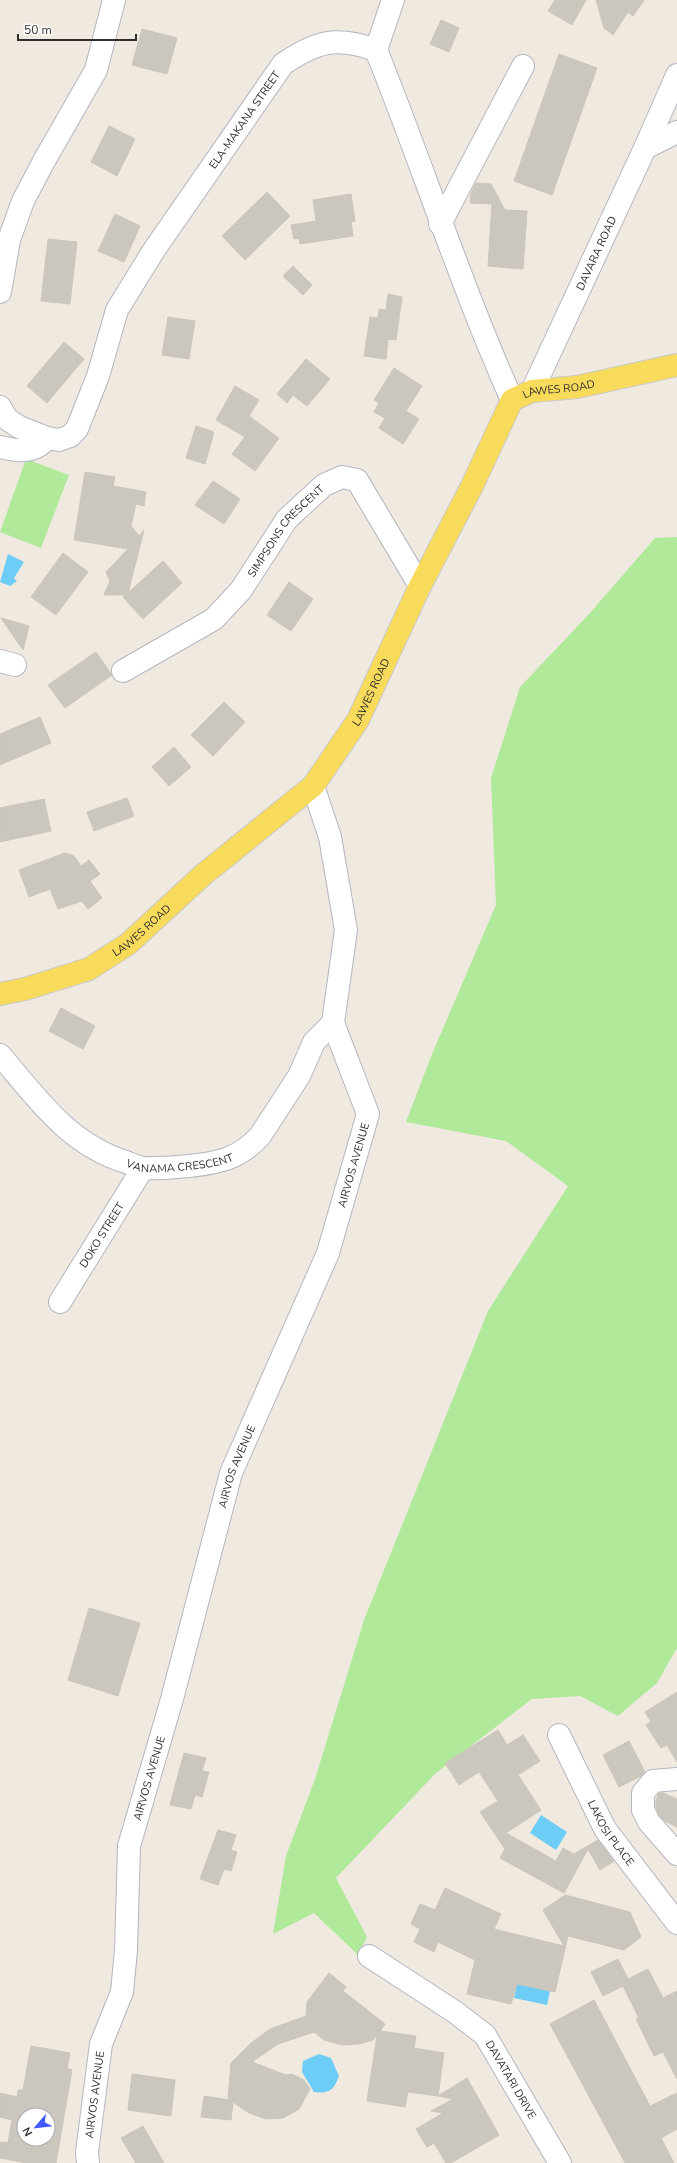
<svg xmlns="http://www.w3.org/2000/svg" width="677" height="2163" viewBox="0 0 677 2163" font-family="'Nunito Sans',sans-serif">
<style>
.green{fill:#b1e99a}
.water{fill:#6ecdf6}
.building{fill:#cbc7be;stroke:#ccc6b9;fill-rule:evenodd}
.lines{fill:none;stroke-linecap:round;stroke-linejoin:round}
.minor-casing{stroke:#b4b5c2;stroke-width:24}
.major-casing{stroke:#c9c9c9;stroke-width:24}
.minor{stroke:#fff;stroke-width:22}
.major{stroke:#f9db5b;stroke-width:22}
.labels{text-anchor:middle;stroke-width:3;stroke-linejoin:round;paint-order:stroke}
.street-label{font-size:11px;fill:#2e2e2e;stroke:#fff}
</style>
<rect width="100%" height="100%" fill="#efe9e0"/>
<g class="green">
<polygon points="26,459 69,475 41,548 0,532"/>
<polygon points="677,537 677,1648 657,1683 618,1716 580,1696 532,1699 436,1773 336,1878 367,1937 358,1955 314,1913 273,1934 286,1856 315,1779 364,1620 488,1311 568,1186 506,1141 406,1122 432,1054 496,905 491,778 520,687 590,613 655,538"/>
</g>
<g class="water">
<polygon points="8,554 24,562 14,578 17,581 10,586 0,582"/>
<polygon points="541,1815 567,1832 556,1850 530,1833"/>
<polygon points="517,1984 550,1991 547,2005 514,1998"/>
<path d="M319 2054 331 2058 339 2076C334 2090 329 2094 314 2092L302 2072 303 2061Z"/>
</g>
<g class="building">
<polygon points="555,0 586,0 572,25 548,11"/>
<polygon points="596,0 644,0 633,16 628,12 613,35 604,28"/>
<polygon points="441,20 459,28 449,52 430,44"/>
<polygon points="142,29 177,38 167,74 132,65"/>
<polygon points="559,54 597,68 552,195 514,181"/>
<polygon points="109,126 135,139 117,176 91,162"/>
<polygon points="476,183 491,184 505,210 527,211 523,269 488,266 492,204 470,203 471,193"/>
<polygon points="267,192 290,216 245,260 222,236"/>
<polygon points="351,194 355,221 351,222 353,236 300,244 299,238 294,239 291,225 316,221 313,200"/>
<polygon points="115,214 140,226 124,262 98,251"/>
<polygon points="48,239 77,242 70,304 41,301"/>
<polygon points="293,266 312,285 303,295 283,276"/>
<polygon points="388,294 402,297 396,340 388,339 386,359 364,356 370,317 378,318 379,309 386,310"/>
<polygon points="168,317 195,321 189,359 162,355"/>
<polygon points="64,342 84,359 47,403 27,386"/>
<polygon points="306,359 330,379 307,406 293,395 287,403 277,394"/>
<polygon points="394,368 422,386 406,411 419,419 403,444 379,428 385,418 374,412 379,403 374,400"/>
<polygon points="235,386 259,400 249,416 279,438 255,471 232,454 245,437 216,420"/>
<polygon points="196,426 214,432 205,464 186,458"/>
<polygon points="85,472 115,477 113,486 146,492 144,506 136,504 131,526 139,536 144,530 128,593 163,561 182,583 143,619 123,597 126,595 104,595 110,581 106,572 128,549 74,540"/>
<polygon points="213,481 240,499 224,524 195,505"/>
<polygon points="63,553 88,572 56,615 31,597"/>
<polygon points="289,582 313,599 291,631 267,615"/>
<polygon points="1,618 29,626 23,650"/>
<polygon points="96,652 112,675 65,708 48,685"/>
<polygon points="224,702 245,722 213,756 191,735"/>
<polygon points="40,717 51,743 0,765 0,734"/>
<polygon points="174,747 191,767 169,786 152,767"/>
<polygon points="127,798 134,816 94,831 87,812"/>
<polygon points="44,799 51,831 0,842 0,808"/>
<polygon points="65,853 74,856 81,866 89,860 100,874 90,881 102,898 88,909 82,901 58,909 50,889 29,897 19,870"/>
<polygon points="61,1008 95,1026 83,1049 49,1031"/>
<polygon points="89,1608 140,1623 118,1696 68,1680"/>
<polygon points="677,1692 677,1762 667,1745 661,1748 646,1725 651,1722 645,1712"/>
<polygon points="498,1730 507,1745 523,1735 540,1761 518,1775 541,1810 506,1833 556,1861 563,1848 574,1854 598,1840 614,1861 600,1870 588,1849 564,1893 500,1858 505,1849 480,1812 498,1801 479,1772 459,1785 445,1763"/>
<polygon points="629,1741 645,1772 641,1776 619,1787 603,1755"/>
<polygon points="184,1753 206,1758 202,1771 209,1772 202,1797 195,1795 191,1809 170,1805"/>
<polygon points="659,1793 663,1793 677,1799 677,1827 665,1821 659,1815 656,1807 656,1801"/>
<polygon points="218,1830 236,1835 231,1850 237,1852 231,1871 224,1869 218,1885 200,1879"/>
<polygon points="445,1888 501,1914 494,1929 564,1946 543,1910 565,1895 630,1912 641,1937 624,1950 568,1936 555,1992 517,1984 511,2004 467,1994 475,1960 438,1942 434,1952 414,1942 420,1929 411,1924 420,1904 435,1910"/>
<polygon points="618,1959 628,1979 648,1969 663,1998 677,1991 677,2079 663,2052 654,2056 636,2019 639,2018 623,1986 603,1996 591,1972"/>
<polygon points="329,1973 346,1987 343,1991 385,2024 380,2031 416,2036 414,2048 444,2053 438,2096 408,2092 405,2107 367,2101 377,2035 373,2040 359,2044 342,2045 324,2040 314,2032 278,2044 252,2062 286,2075 292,2074 304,2080 310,2089 299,2109 283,2118 266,2119 249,2113 233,2102 231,2120 201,2117 204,2096 230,2100 228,2098 231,2063 251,2043 270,2029 306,2016 307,2002"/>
<polygon points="594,2000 650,2106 677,2093 677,2129 661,2138 674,2163 625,2163 550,2024"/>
<path d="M31 2046 70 2053 67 2068 72 2070 56 2163H27L0 2158V2142L8 2143 12 2120 0 2117V2093L17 2097 18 2090H23ZM24 2115H48V2139H24Z"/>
<polygon points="132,2074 175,2080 171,2116 128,2110"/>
<polygon points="467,2078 499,2135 451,2163 446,2163 434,2143 427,2147 416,2129 443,2113 431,2111 453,2099 438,2096"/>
<polygon points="143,2126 164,2163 136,2163 121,2138"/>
</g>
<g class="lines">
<g class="minor-casing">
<g id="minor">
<polyline points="376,50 393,0"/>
<polyline points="645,148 677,75"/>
<polyline points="440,224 523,66"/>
<polyline points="0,292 9,240 23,201 44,161 96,70 114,0"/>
<path id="s1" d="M532 391 645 148 677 132"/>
<path id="s2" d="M0 407 7 419 19 427 47 438 59 440 70 436 77 429 98 376 117 310 154 250 283 64C317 41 336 36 376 50 423 166 461 286 512 400"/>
<path d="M0 447C17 451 35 454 47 438"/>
<polyline points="0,661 15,665"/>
<path id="s3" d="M123 671 214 619 241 590 287 519 324 485 342 477 357 480 420 586"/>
<path id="s4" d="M0 1055C37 1098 69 1145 126 1162 131 1164 137 1167 143 1168 158 1169 175 1167 189 1166 218 1163 239 1159 260 1136L299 1076 314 1042 333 1023"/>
<path id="s5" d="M60 1302 143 1168"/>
<path id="s6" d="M559 1735 605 1829 677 1923"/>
<polyline points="677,1779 653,1781 643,1793 643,1810 649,1822 677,1854"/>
<path id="s7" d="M369 1956 455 2012 485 2035 560 2163"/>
<path id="s8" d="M88 2163 87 2152 101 2044 122 1992 126 1950 129 1846 172 1699 231 1473 328 1253 368 1114 333 1023 346 930 330 837 313 786"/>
</g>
</g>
<g class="major-casing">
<g id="major">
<path id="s9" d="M0 994 25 989 89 969 128 944 204 874 313 786 358 720 420 586 472 486 512 400 532 391 577 387 677 365"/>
</g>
</g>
<use href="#minor" class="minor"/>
<use href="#major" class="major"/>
</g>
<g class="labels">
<g class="street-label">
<text dy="4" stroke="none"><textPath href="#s2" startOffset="447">ELA-MAKANA STREET</textPath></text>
<text dy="4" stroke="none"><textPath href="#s1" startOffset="152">DAVARA ROAD</textPath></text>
<text dy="4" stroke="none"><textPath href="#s9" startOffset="866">LAWES ROAD</textPath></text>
<text dy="4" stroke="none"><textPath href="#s3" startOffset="219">SIMPSONS CRESCENT</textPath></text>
<text dy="4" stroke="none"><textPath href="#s9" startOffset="493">LAWES ROAD</textPath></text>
<text dy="4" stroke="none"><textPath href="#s9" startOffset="158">LAWES ROAD</textPath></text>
<text dy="4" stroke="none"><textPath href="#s4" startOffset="223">VANAMA CRESCENT</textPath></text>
<text dy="4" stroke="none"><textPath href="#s8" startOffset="1041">AIRVOS AVENUE</textPath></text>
<text dy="4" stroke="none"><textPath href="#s5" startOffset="79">DOKO STREET</textPath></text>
<text dy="4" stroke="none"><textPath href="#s8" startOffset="717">AIRVOS AVENUE</textPath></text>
<text dy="4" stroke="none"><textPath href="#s8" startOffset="393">AIRVOS AVENUE</textPath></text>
<text dy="4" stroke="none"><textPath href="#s6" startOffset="111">LAKOSI PLACE</textPath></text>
<text dy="4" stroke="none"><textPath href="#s7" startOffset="192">DAVATARI DRIVE</textPath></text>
<text dy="4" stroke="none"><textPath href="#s8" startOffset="69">AIRVOS AVENUE</textPath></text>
</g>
</g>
<g transform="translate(36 2127) rotate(242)"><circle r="19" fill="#ffffff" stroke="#ababab"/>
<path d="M0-3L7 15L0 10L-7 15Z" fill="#3d59ff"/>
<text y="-6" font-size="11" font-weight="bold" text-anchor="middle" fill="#2e2e2e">N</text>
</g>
<path d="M18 34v6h118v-6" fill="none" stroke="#2e2e2e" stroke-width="2"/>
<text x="24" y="34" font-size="12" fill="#2e2e2e" stroke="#ffffff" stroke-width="3" paint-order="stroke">50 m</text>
</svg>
